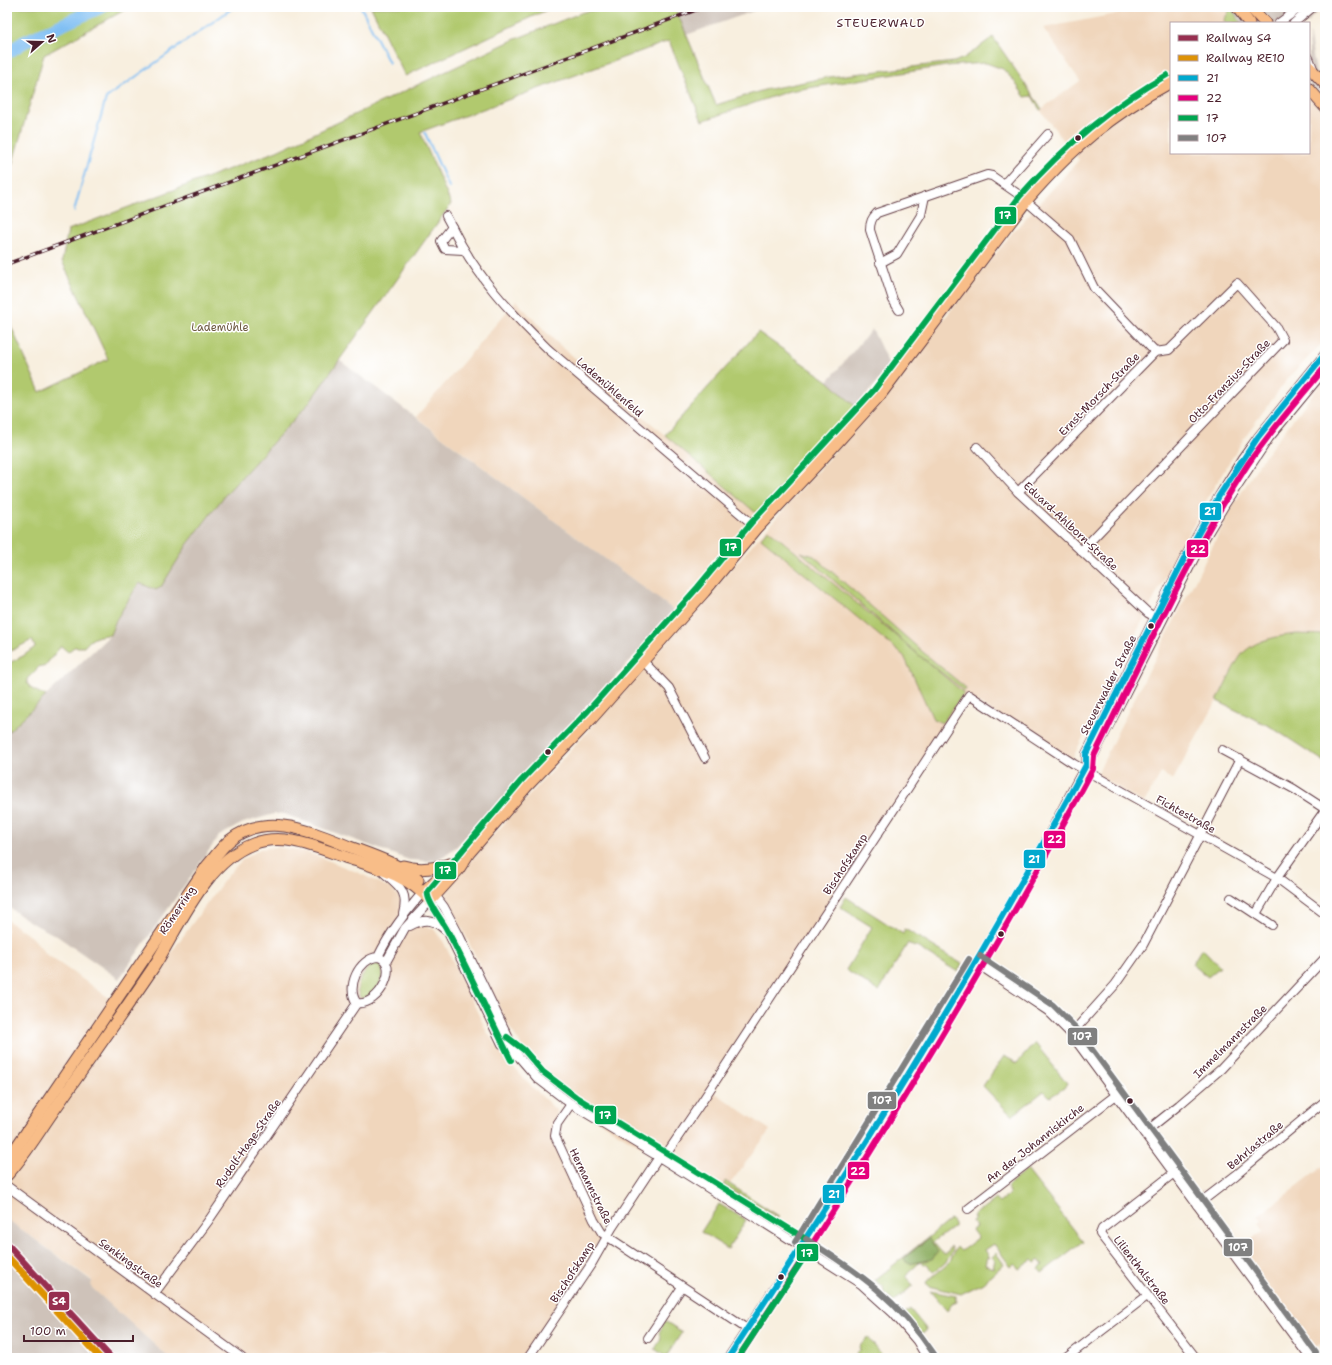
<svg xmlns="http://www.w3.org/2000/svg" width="1332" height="1365" viewBox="0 0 1332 1365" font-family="'Shantell Sans',sans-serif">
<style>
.built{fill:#f0d6bc}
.industrial{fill:#cec2b9}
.green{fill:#b1c96e;stroke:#7e744c}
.forest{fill:#8cad61;stroke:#6b6646}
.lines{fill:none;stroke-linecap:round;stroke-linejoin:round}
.stream{stroke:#7ebef3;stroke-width:2}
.river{stroke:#7ebef3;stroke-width:13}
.minor-casing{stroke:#643e46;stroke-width:10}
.major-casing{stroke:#643e46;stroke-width:13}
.minor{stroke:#fff;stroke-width:8}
.major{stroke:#f8bd88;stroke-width:11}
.rail-casing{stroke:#4a1f2b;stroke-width:3.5}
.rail{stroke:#fff;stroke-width:2;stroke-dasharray:6;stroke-linecap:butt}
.bus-1-casing{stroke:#fff;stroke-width:9}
.bus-2-casing{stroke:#fff;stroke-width:9}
.bus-3-casing{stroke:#fff;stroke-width:9}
.bus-4-casing{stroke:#fff;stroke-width:9}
.bus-1{stroke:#00a9ce;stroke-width:6}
.bus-2{stroke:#e5007d;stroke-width:6}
.bus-3{stroke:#00a651;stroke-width:6}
.bus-4{stroke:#808080;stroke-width:6}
.rail-1-casing{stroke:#fff;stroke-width:10}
.rail-2-casing{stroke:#fff;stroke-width:10}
.rail-1{stroke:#972f50;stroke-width:7}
.rail-2{stroke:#dd9206;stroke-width:7}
.bus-dot{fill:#4a1f2b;stroke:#fff;stroke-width:1.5}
.labels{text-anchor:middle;stroke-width:3;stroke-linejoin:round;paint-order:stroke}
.park-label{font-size:11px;fill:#6e5a42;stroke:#fff}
.street-label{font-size:11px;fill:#4a1f2b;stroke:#fff}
.neighbourhood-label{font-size:12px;letter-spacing:1px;fill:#4a1f2b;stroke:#fff}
.line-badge{stroke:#fff;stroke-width:1.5}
.badge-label{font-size:11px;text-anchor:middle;font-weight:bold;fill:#fff}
</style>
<rect width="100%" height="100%" fill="#fff"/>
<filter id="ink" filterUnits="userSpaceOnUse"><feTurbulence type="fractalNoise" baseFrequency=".025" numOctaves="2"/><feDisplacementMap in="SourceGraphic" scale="8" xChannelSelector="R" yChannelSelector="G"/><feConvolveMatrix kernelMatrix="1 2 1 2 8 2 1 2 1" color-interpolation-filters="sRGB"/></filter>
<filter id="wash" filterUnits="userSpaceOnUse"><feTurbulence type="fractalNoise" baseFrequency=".012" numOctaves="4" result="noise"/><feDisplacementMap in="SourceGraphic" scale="16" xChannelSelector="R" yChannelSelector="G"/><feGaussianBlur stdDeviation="0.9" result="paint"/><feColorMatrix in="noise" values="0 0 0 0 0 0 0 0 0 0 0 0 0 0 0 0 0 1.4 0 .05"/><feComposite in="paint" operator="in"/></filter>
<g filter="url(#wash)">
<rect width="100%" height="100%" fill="#f8efdf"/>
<g class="built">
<polygon points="1125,7 1228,7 1241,23 1171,23 1171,153 1309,153 1309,95 1325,113 1325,340 1287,380 1248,432 1211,492 1147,612 1071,761 967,696 714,1092 770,1130 721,1196 581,1110 542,1078 507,1023 444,890 604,713 882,398 1012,233 1079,160 1040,110 1080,81 1043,28 1116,14"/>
<polygon points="516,301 555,341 756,513 724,549 675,611 416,417"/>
<polygon points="1325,378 1325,635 1297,634 1277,637 1244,652 1173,780 1161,773 1144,803 1097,775 1118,731 1233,506 1261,461"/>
<polygon points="276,847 305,851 359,873 392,889 422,926 433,928 443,941 487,1032 503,1055 524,1079 557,1111 554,1130 602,1237 523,1358 169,1358 91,1287 92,1280 7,1219 7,920 34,939 46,954 128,1011 228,875 242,860 260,849"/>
<polygon points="1325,1165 1325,1341 1309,1352 1230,1245 1236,1241 1241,1247 1264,1231 1259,1223 1262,1221 1258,1216"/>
</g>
<g class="industrial">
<polygon points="682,7 765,7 686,35 676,10"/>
<polygon points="1228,7 1323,7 1311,18 1309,23 1241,23"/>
<polygon points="1309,33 1323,111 1309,95"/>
<polygon points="872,329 890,367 856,407 828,381"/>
<polygon points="339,360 675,611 593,702 456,847 445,855 436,860 428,861 409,860 284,814 274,814 243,823 219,836 119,979 57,936 30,922 7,906 7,733 110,635 116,620 139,583 187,545 225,495 308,404"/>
<polygon points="7,1219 92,1281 91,1287 169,1358 7,1358"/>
</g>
<g class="green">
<polygon points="7,7 130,7 44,55 7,182"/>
<polygon points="371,7 553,7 405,76"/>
<path d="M614 7 640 10 649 7H682L676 10 716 105 764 90 829 77 954 62 964 58 993 37 1042 109 1040 110 1032 96 1025 97 1014 81 1003 69 986 63 946 66 789 91 702 121 669 41 420 132 451 204 308 404 225 495 187 545 161 587 156 590 139 583 116 620 110 635C98 635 91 638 84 647H74L68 652 61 646 44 667 40 666 27 679V683L32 689 46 696 7 733V664L23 656 35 647 32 640 7 653V317L40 392 108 359 62 261 68 230 277 151 513 40 583 12Z"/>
<polygon points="1231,8 1241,23 1225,23 1224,20"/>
<polygon points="758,332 828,381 856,407 756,513 665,435"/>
<polygon points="768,529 964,693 942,723 933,719 904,656 761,538"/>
<polygon points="801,552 814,556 923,652 966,688 965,691 920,656"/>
<path d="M1297 634 1325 635V762L1271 727 1217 701C1223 689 1236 660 1244 652 1258 639 1279 636 1297 634Z"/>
<polygon points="846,897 903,934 905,929 962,964 958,972 915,946 914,947 908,943 879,991 846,970 872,927 840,907"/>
<polygon points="1202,948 1220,967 1208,977 1192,964"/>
<path d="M377 962 382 965C385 978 375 998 361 998 351 988 366 966 377 962Z"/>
<polygon points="1035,1043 1067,1083 1064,1088 1050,1097 1044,1091 1012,1116 983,1086 1004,1056 1017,1063"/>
<polygon points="1027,1170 1083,1241 1042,1273 1039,1269 1043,1265 1039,1260 1035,1263 1032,1260 1019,1269 1015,1264 1011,1267 994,1244 985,1250 990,1258 987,1257 985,1265 993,1268 995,1259 992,1257 996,1253 1004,1264 983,1283 961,1294 928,1286 926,1282 949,1263 957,1247 961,1251 978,1238 972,1230 976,1227 972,1221 975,1219 973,1216 995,1199 999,1203 1009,1195 1010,1192 1007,1186"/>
<polygon points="725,1181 780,1217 779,1218 724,1185"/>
<polygon points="723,1186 787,1226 787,1228 722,1188"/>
<polygon points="719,1204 746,1220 728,1249 701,1232"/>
<polygon points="951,1219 954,1224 954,1227 933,1242 944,1255 948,1252 951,1246 953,1251 945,1263 934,1272 926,1263 923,1265 920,1262 905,1276 913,1285 894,1302 884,1293 883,1286 875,1280"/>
<polygon points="930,1291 956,1296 957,1302 952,1304 947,1311"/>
<polygon points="910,1309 927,1330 921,1335 904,1314"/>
<polygon points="665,1321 682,1332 666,1357 655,1349 661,1339 659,1333"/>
<polygon points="868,1337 870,1340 884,1358 854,1358 860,1350 859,1347"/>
</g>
<polygon class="forest" points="929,1238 938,1252 932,1259 910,1264 906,1262 904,1258"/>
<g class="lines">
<g class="stream">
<polyline points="361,7 389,63"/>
<polyline points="425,133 449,187"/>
<polyline points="74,211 106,98 234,7"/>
</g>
<polyline class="river" points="7,53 24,42 101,7"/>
</g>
</g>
<g filter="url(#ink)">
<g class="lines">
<g class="minor-casing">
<g id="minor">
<polyline points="1279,23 1301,7"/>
<polyline points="1294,23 1313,7"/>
<polyline points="1309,58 1314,71"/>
<polyline points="1004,184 1048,134"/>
<polyline points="446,216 452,227"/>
<path d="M463 250 445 249 441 241 452 227C475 275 510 312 548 349L757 528"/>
<polyline points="880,263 897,254 921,215 925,196"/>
<path d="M899 310 893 300 870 230C870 222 872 218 877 213L987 175 992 176 1018 194 1070 239 1094 288 1155 352 1018 492"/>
<polyline points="977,447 1018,492 1148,613 1159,619"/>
<polyline points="1081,551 1283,340 1276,327 1237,283 1169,350 1155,352"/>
<polyline points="643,661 669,688 705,758"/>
<polyline points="1222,750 1294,789 1325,809"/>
<polyline points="1086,765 1086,754 1183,561 1219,496 1242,459 1258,437 1325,354"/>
<path d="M383 872C399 886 409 891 403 914"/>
<polyline points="435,895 444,907 458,933 516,1053"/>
<polyline points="1231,898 1272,925"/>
<polyline points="1256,914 1277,878 1325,810"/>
<path d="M410 926C424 918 433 919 445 930"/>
<path d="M378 957C401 963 379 1007 357 1003 345 988 359 958 378 957 390 932 405 913 423 892"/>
<polyline points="386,962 405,928 430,901 442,920 502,1044 518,1056 537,1078 571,1104 659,1157 861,1284 893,1313 917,1341 927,1358"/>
<polyline points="976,963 1048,1011 1071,1034 1310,1358"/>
<polyline points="1071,1034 1115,985 1143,945 1240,759"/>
<polyline points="571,1104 557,1124 555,1136 594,1220 602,1233 747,1329"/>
<polyline points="1144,1133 1179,1105 1221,1069 1325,958"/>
<polyline points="663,1159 703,1100 969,695 1074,764 1277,878 1325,914"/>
<polyline points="1174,1173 1102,1229 1100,1234 1196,1358"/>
<polyline points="7,1186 242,1358"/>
<polyline points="1197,1205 1236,1175 1325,1101"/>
<polyline points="968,1209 1116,1095"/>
<polyline points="154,1294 209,1220 357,1003"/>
<polyline points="648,1338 682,1287"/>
<polyline points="528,1358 592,1263 612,1228 659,1157"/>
<polyline points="728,1358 802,1246 976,963 1032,866 1076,783 1086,765 1093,757 1202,543 1226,503 1269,438 1325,370"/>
<polyline points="1066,1358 1147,1296"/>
</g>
</g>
<g class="major-casing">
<g id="major">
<polyline points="1237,7 1249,23"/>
<polyline points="1250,7 1265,23"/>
<polyline points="1309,67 1325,84"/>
<polyline points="1309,89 1325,107"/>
<path d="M403 866C422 872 438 867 457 862"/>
<polyline points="423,892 455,863"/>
<path d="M7 1161 207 866C214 858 221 848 229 841 266 810 312 832 350 847 374 856 399 864 418 880"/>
<path d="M7 1175C25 1156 41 1128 57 1106 89 1060 122 1014 153 968 179 927 205 862 253 844 283 832 316 847 345 857 375 867 409 875 430 901L458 870 469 853 527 786 592 718 704 592 757 528 822 459 880 395 1026 201C1071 149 1110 115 1171 82"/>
</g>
</g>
<use href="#minor" class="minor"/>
<use href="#major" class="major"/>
<g class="rail-casing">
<polyline id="rail" points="7,264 704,7"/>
</g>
<use href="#rail" class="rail"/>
<g class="bus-1-casing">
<path id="bus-1" d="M728 1358C855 1165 977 969 1086 765V754L1183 561 1219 496 1258 437 1325 354"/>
</g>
<g class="bus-2-casing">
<path id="bus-2" d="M738 1358C864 1167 985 971 1093 769L1094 756C1143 658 1188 556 1248 464 1271 430 1299 399 1325 367"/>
</g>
<g class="bus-3-casing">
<g id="bus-3">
<polyline points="507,1037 524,1050 543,1072 576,1097 809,1241 809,1250 738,1358"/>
<path d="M511 1060C489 1016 469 971 446 928 442 920 425 899 428 891L521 781 586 713 698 587 751 523 874 390 1020 196C1063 147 1110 107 1167 75"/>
</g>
</g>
<g class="bus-4-casing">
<g id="bus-4">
<polyline points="980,956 1053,1005 1077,1029 1316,1353"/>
<path d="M806 1239C860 1273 898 1300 934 1354"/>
<polyline points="795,1242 969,959"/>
</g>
</g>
<use href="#bus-1" class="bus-1"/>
<use href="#bus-2" class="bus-2"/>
<use href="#bus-3" class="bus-3"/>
<use href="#bus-4" class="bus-4"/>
<g class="rail-1-casing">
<polyline id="rail-1" points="7,1244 111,1358"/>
</g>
<g class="rail-2-casing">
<polyline id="rail-2" points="7,1256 100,1358"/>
</g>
<use href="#rail-1" class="rail-1"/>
<use href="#rail-2" class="rail-2"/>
</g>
</g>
<g class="bus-dot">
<circle cx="1078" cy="138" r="3.5"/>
<circle cx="1151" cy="626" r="3.5"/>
<circle cx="548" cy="752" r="3.5"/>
<circle cx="1001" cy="934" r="3.5"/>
<circle cx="1130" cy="1101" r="3.5"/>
<circle cx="781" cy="1277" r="3.5"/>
</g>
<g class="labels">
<g class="park-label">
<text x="220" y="331">Lademühle</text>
</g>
<g class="street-label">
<text transform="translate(1229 381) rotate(-46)" y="4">Otto-Franzius-Straße</text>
<text transform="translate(610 387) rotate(41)" y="4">Lademühlenfeld</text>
<text transform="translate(1099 394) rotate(-46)" y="4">Ernst-Morsch-Straße</text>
<text transform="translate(1071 526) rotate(43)" y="4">Eduard-Ahlborn-Straße</text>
<text transform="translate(1108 685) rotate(-63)" y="4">Steuerwalder Straße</text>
<text transform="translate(1186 814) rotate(29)" y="4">Fichtestraße</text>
<text transform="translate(845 864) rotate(-57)" y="4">Bischofskamp</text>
<text transform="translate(177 910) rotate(-56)" y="4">Römerring</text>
<text transform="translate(1230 1041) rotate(-45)" y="4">Immelmannstraße</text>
<text transform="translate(248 1143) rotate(-55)" y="4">Rudolf-Hage-Straße</text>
<text transform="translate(1035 1143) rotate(-38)" y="4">An der Johanniskirche</text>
<text transform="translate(1255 1145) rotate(-40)" y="4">Behrlastraße</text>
<text transform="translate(591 1186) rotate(64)" y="4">Hermannstraße</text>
<text transform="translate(131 1263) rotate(36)" y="4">Senkingstraße</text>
<text transform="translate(1142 1270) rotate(52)" y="4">Lilienthalstraße</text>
<text transform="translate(572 1272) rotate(-57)" y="4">Bischofskamp</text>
</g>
<g class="neighbourhood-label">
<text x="881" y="27">STEUERWALD</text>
</g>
</g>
<g class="line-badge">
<rect x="994" y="206" width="23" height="19" rx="4" fill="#00a651"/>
<rect x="1199" y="502" width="23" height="19" rx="4" fill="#00a9ce"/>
<rect x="719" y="538" width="23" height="19" rx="4" fill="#00a651"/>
<rect x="1186" y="539" width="23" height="19" rx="4" fill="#e5007d"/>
<rect x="1043" y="830" width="23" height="19" rx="4" fill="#e5007d"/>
<rect x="1023" y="849" width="23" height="20" rx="4" fill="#00a9ce"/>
<rect x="434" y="861" width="23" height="19" rx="4" fill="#00a651"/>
<rect x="1067" y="1027" width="31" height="19" rx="4" fill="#808080"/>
<rect x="867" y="1091" width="30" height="19" rx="4" fill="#808080"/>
<rect x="594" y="1105" width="23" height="20" rx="4" fill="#00a651"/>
<rect x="847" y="1161" width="23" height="19" rx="4" fill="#e5007d"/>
<rect x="822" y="1184" width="23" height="20" rx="4" fill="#00a9ce"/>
<rect x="1223" y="1238" width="30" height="19" rx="4" fill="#808080"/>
<rect x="796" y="1243" width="23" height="19" rx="4" fill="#00a651"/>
<rect x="48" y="1291" width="22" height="20" rx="4" fill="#972f50"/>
</g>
<g class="badge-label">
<text x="1005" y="219">17</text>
<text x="1210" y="515">21</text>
<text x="731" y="551">17</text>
<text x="1198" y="553">22</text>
<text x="1055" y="843">22</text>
<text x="1034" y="863">21</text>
<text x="445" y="874">17</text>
<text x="1082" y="1040">107</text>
<text x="882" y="1104">107</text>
<text x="605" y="1119">17</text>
<text x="858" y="1175">22</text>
<text x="834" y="1198">21</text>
<text x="1238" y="1251">107</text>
<text x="807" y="1257">17</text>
<text x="59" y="1305">S4</text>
</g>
<rect width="1332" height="1365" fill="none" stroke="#fff" stroke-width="24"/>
<rect x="1170" y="22" width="140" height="132" fill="#ffffff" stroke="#b7a5aa"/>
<rect x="1178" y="35" width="20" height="6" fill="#972f50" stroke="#b7a5aa"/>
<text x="1206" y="42" font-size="12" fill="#4a1f2b">Railway S4</text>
<rect x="1178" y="55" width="20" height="6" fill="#dd9206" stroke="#b7a5aa"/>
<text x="1206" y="62" font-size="12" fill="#4a1f2b">Railway RE10</text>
<rect x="1178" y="75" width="20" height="6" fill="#00a9ce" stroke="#b7a5aa"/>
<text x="1206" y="82" font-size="12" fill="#4a1f2b">21</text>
<rect x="1178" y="95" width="20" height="6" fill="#e5007d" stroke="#b7a5aa"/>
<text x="1206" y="102" font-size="12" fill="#4a1f2b">22</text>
<rect x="1178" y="115" width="20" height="6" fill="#00a651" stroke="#b7a5aa"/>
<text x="1206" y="122" font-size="12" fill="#4a1f2b">17</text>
<rect x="1178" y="135" width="20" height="6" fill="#808080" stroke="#b7a5aa"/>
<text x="1206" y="142" font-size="12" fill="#4a1f2b">107</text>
<g transform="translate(42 42) rotate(70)" stroke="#ffffff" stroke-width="3" paint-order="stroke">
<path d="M0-3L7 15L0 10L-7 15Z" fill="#4a1f2b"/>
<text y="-6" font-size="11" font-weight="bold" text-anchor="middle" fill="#4a1f2b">N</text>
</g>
<path d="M24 1335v6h109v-6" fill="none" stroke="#4a1f2b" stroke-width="2"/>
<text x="30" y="1335" font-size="12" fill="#4a1f2b" stroke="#ffffff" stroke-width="3" paint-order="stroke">100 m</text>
</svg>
